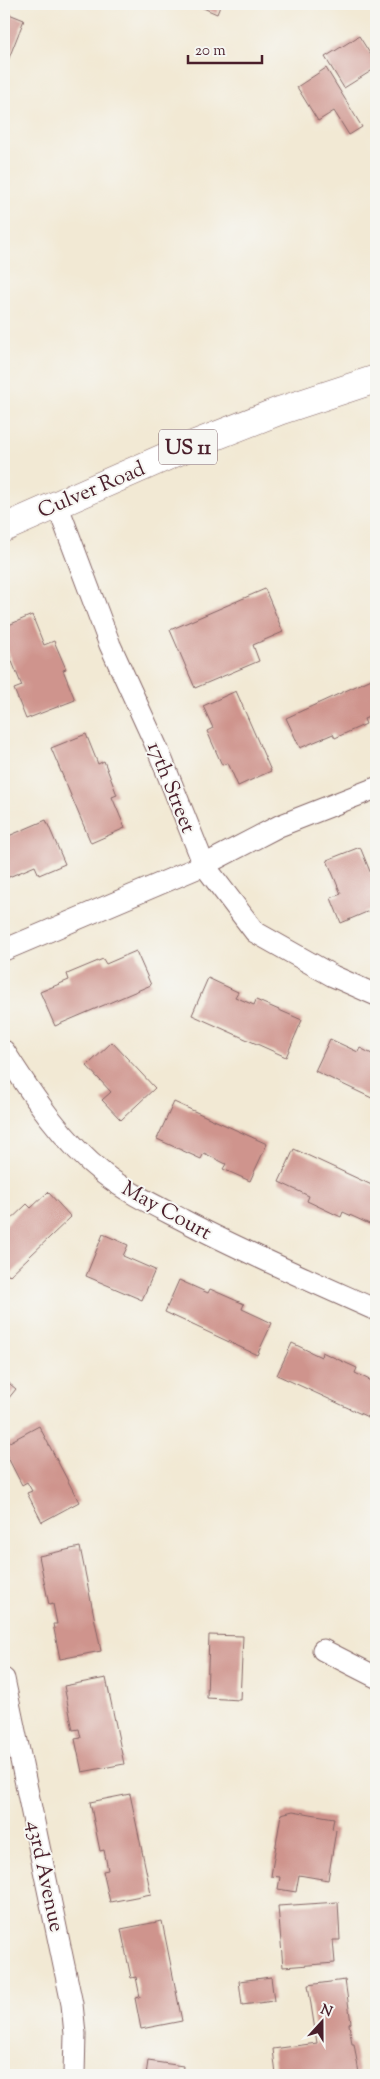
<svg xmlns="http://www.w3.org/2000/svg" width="380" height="2079" viewBox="0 0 380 2079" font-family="'Sorts Mill Goudy',serif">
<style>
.building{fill:#cf948d}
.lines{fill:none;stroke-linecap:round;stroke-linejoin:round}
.street-casing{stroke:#856666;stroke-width:23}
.primary-casing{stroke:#856666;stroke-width:29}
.street{stroke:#fff;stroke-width:21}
.primary{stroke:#fff;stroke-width:28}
.labels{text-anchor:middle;stroke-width:4;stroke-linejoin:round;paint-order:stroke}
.shield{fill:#f6f6f2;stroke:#7e6067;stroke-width:1}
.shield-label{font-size:20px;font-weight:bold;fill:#4a1f2b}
.street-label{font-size:21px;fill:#4a1f2b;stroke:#f6f6f2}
</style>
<rect width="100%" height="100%" fill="#f6f6f2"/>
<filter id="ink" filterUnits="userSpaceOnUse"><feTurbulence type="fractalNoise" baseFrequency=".02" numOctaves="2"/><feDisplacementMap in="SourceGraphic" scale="10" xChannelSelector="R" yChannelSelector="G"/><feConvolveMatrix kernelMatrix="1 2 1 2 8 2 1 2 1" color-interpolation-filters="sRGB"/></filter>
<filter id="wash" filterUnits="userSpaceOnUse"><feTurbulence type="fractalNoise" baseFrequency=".0096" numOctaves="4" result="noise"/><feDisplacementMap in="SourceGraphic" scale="20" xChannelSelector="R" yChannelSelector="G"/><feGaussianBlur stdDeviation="1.12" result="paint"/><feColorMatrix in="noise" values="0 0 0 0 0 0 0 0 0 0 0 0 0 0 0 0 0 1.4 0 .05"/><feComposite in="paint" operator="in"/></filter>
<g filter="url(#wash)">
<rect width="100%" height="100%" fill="#f2e9d4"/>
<g id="blocks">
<g class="building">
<polygon points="194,4 221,4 217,14"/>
<polygon points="4,12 24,20 7,63 4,62"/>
<polygon points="359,36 376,63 376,68 344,88 325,57"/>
<polygon points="326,68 362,127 349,135 334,111 318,121 297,87"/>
<polygon points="265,589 283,632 253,645 259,661 195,688 170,630"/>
<polygon points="32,615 44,645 54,641 66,669 63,670 75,700 26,719 14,689 22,686 4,642 4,627"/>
<polygon points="376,677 376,714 364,719 366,724 335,738 333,734 300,748 286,718"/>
<polygon points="236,691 271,771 238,786 228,763 222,765 207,731 213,728 203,706"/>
<polygon points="86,734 98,764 104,761 117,795 112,797 125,828 91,843 51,748"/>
<polygon points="46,820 65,864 39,875 35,866 4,879 4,838"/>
<polygon points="360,847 376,886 376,908 341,923 331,898 341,894 327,860"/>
<polygon points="136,951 151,985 55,1026 40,992 69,980 67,974 103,959 106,964"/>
<polygon points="208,978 238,992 235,997 254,1005 256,1000 302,1020 286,1057 192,1015"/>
<polygon points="330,1039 358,1052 360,1048 376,1056 376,1100 315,1071"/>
<polygon points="112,1042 155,1088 121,1120 102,1100 111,1092 87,1066"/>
<polygon points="174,1102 267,1144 250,1181 223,1169 226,1164 204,1153 201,1159 157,1139"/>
<polygon points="294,1149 376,1187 376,1227 343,1212 341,1217 307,1201 309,1196 279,1182"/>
<polygon points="48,1192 71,1217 9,1276 4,1270 4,1226 27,1204 31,1208"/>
<polygon points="103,1234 128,1245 123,1256 155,1270 142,1300 86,1276"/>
<polygon points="179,1280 208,1293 210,1289 244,1304 242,1309 272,1323 257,1355 165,1312"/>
<polygon points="292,1343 321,1357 322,1352 357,1368 355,1373 376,1383 376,1404 370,1418 277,1375"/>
<polygon points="4,1379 16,1389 4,1404"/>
<polygon points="39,1426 79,1502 42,1522 27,1493 32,1491 27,1482 22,1485 4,1450 4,1445"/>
<polygon points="80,1547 101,1651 60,1659 53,1624 57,1624 53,1604 49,1605 39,1556"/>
<polygon points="209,1635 243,1636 240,1700 207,1698"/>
<polygon points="106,1678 124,1764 82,1772 75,1739 81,1738 79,1729 73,1730 64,1686"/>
<polygon points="130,1794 151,1894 110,1902 103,1871 108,1870 104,1850 100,1851 90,1802"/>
<polygon points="293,1811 334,1818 332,1829 336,1830 328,1880 299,1875 296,1892 278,1889 280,1877 271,1876 281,1814"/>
<polygon points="338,1902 340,1940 333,1940 335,1963 283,1967 278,1906"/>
<polygon points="162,1921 182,2021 141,2029 135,1998 140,1997 136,1977 131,1978 121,1929"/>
<polygon points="271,1977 274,2001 242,2005 239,1981"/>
<polygon points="345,1980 351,2023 349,2024 352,2044 354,2044 359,2073 343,2075 276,2075 273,2049 317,2043 308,1985"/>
<polygon points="148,2061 183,2066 182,2075 146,2075"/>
</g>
</g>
</g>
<g filter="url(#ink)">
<use href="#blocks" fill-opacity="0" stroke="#856666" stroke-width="1"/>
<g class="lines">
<g class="street-casing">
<g id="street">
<polyline points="57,504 110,645 158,750 204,865 255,932 333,976 376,995"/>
<polyline points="4,950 204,865 279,826 376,788"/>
<path d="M4 1051C32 1095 63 1142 104 1174 128 1193 156 1206 183 1220 246 1253 311 1281 376 1310"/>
<polyline points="323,1650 376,1677"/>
<polyline points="4,1679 72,2004 75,2034 74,2075"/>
</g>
</g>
<g class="primary-casing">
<polyline id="primary" points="4,528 195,444 279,411 376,379"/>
</g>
<use href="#street" class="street"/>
<use href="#primary" class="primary"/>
</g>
</g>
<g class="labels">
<rect class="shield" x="159" y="429.5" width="58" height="35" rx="4"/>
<g class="shield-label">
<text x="188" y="454">US 11</text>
</g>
<g class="street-label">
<text transform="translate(91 489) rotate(-23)" y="7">Culver Road</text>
<text transform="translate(172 787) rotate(68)" y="7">17th Street</text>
<text transform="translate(167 1210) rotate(29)" y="7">May Court</text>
<text transform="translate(46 1876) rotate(78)" y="7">43rd Avenue</text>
</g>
</g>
<rect width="380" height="2079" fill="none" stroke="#f6f6f2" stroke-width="20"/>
<g transform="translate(322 2022) rotate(21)" stroke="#f6f6f2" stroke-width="4" paint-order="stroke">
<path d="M0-4L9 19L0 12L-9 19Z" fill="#4a1f2b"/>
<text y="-8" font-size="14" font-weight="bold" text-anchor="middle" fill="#4a1f2b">N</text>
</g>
<path d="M188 55v8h74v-8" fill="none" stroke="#4a1f2b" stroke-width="2.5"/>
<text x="195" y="55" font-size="15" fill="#4a1f2b" stroke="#f6f6f2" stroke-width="4" paint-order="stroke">20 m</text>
</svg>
